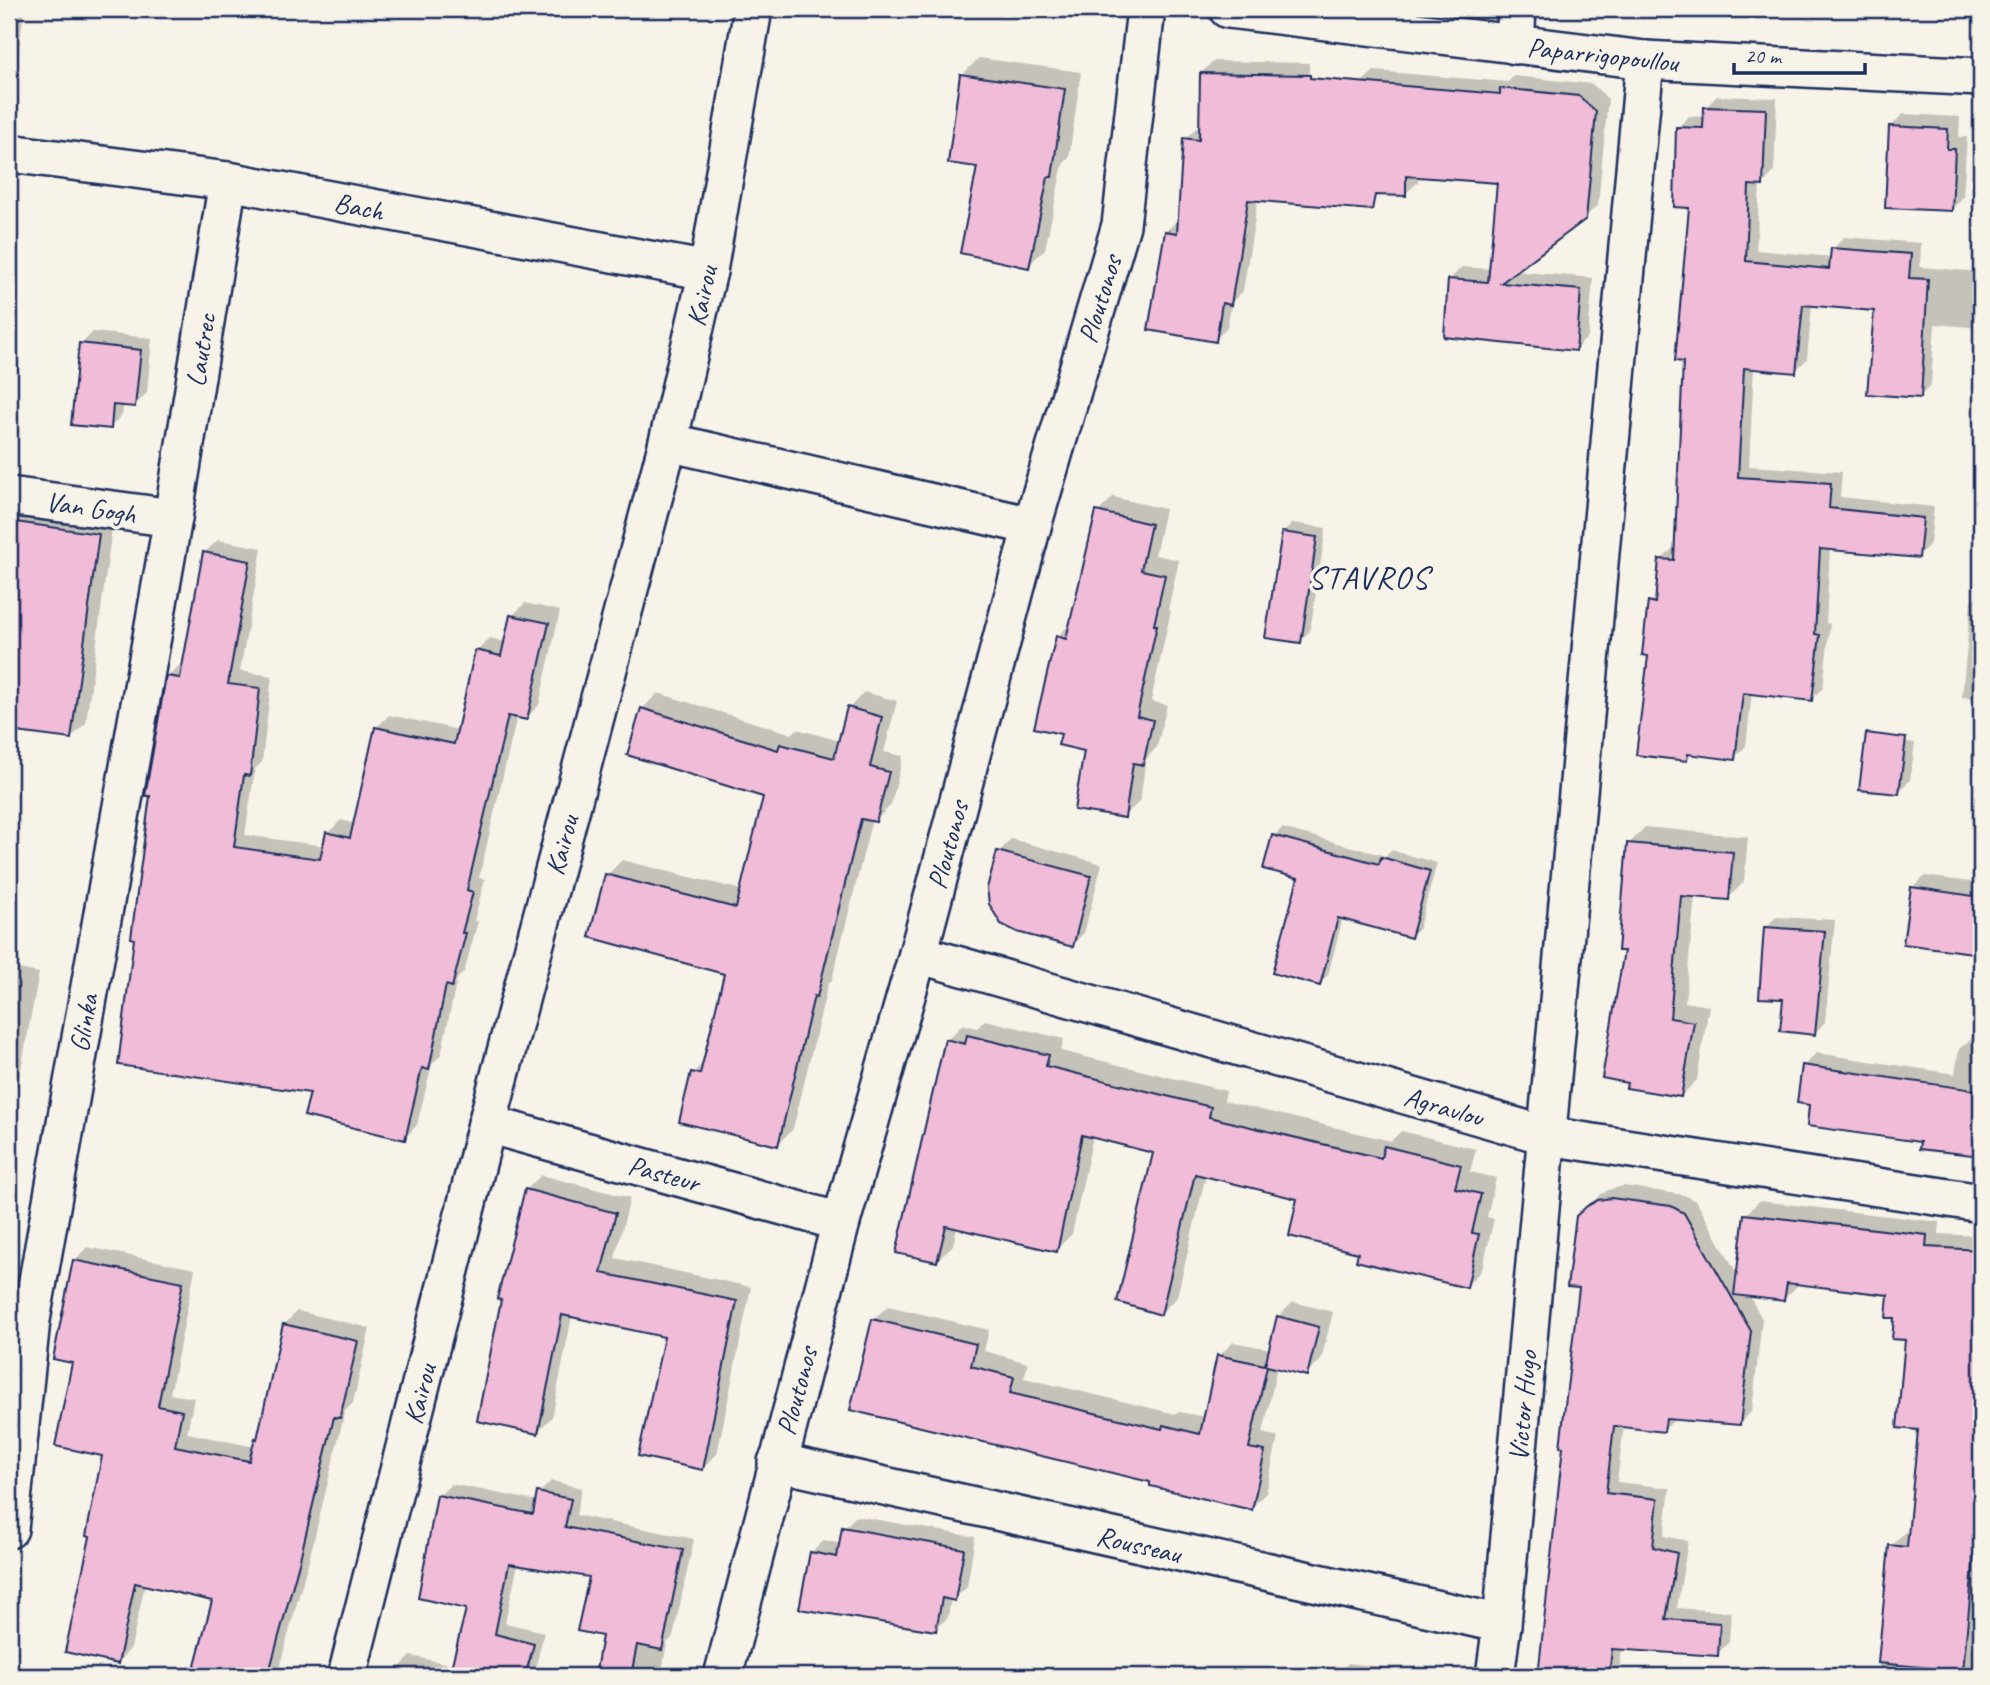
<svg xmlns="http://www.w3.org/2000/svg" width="1990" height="1685" viewBox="0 0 1990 1685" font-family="Caveat,sans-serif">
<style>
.shadow{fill:#0003}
.building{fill:#f1bcd8;stroke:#1b2f5e;stroke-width:2}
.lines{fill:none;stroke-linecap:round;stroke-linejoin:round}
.street-casing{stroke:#1b2f5e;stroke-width:42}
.street{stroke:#f7f3e8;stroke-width:37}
.labels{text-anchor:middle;stroke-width:7;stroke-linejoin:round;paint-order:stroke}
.street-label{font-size:28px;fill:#1b2f5e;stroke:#f7f3e8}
.quarter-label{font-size:32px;letter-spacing:2px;fill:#1b2f5e;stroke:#f7f3e8}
</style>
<rect width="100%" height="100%" fill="#f7f3e8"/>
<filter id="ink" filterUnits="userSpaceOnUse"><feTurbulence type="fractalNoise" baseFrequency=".0143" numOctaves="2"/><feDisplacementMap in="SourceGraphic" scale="14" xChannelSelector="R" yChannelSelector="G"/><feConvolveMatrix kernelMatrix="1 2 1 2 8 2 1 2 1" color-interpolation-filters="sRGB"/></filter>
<g filter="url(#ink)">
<g class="shadow">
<polygon points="9,9 24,9 15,81 9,87"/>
<polygon points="979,58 1081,72 1069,158 1063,164 1045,249 1028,266 980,165 962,75"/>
<polygon points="1214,61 1309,63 1307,190 1258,199 1243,291 1232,302 1227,327 1215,340 1166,231 1180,218 1185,139 1197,127 1201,127 1201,73"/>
<polygon points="1374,71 1508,82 1514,76 1592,84 1608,99 1598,205 1585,217 1513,271 1593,278 1588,337 1575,349 1450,279 1462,267 1491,269 1499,182 1418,175 1418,182 1405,194 1361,83"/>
<polygon points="1717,96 1777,98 1774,172 1763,184 1760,184 1756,250 1832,257 1833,249 1844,237 1921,243 1920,267 1981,272 1981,328 1935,324 1931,385 1920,396 1876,309 1812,304 1807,359 1795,371 1754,367 1749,466 1842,472 1840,497 1934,507 1930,544 1918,556 1830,548 1826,623 1830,624 1823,688 1811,699 1752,692 1746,746 1734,758 1692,753 1686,759 1650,654 1650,602 1657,594 1661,560 1673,548 1676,549 1690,206 1678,127 1689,116 1705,117 1705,108"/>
<polygon points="1903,114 1960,117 1959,137 1967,137 1963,197 1951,210 1891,126"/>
<polygon points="93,332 152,338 147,393 135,405 124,404 122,415 110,427 81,344"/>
<polygon points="1113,497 1165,509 1155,555 1179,560 1168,610 1171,610 1151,701 1167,705 1157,747 1146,759 1140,801 1124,816 1086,750 1063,733 1057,637 1072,622 1098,512"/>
<polygon points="9,511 113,520 86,723 71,738 9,730"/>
<polygon points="1293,523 1326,528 1310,631 1300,641 1283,533"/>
<polygon points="218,540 262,548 240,671 272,676 262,762 255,769 245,835 325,846 328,833 341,820 355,824 376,728 389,715 459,730 477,651 490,638 506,642 512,616 525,603 560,611 539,705 526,718 517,716 479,878 485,879 474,921 478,921 464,972 457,979 441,1055 432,1064 417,1125 405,1138 312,1092 168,677 181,664 184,665 205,552"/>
<polygon points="1981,591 1981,699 1962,697 1971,601"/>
<polygon points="864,692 897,701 884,752 903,756 891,805 876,820 872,819 832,980 828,984 793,1129 778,1144 693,1073 705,1061 726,972 607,875 622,860 742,890 765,795 642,709 658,693 792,734 797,729 840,741 849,708"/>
<polygon points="1878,738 1915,743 1910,780 1898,793"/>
<polygon points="1645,827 1748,837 1744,882 1728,898 1695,895 1685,1002 1709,1006 1697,1080 1681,1096 1626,950 1629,844"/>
<polygon points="1282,828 1386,856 1391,850 1437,863 1419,928 1411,936 1343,918 1328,975 1319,984 1300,877 1274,836"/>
<polygon points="1011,839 1102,864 1084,933 1072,945 999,852"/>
<polygon points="1981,856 1981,953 1905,942 1912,888 1925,876 1978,883"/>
<polygon points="1776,917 1835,920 1825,1022 1815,1033 1785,998 1765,928"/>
<polygon points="9,967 39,973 18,1085 9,1095"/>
<polygon points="1981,984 1981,1155 1921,1148 1922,1141 1811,1104 1804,1066 1816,1053 1955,1074 1959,1049 1974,1037"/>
<polygon points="985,1020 1064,1039 1061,1051 1226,1091 1224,1101 1391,1141 1401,1131 1476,1149 1470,1172 1496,1178 1487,1217 1494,1219 1482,1270 1466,1286 1360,1252 1299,1198 1206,1175 1177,1297 1161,1313 1155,1152 1093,1136 1072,1234 1056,1250 957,1227 953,1245 937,1261 947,1040 963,1024 977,1028"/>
<polygon points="541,1175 630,1198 615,1258 751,1287 717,1454 703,1468 666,1336 572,1316 552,1417 537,1432 526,1190"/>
<polygon points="1624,1186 1684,1195 1696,1201 1738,1275 1746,1215 1759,1201 1940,1222 1939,1234 1981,1236 1981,1599 1974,1676 1878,1676 1891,1546 1905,1532 1910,1533 1920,1429 1907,1339 1896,1317 1890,1293 1798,1282 1797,1286 1784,1299 1749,1295 1762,1319 1752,1411 1740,1423 1676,1418 1663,1431 1624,1425 1617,1482 1670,1488 1664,1536 1688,1541 1677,1608 1731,1612 1729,1642 1717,1654 1622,1648 1619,1676 1539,1676 1581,1287 1578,1217 1601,1194 1611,1189"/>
<polygon points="87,1247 195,1269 170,1394 194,1398 187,1433 255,1447 259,1436 284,1325 297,1311 370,1328 353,1403 345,1411 312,1548 277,1676 194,1676 214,1600 145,1584 131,1648 118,1662 92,1535 104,1455 74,1362 74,1261"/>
<polygon points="1293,1302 1333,1312 1321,1360 1306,1374 1277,1367 1263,1433 1278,1437 1266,1493 1251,1508 1152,1481 873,1320 888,1306 989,1330 984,1351 1028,1363 1024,1378 1176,1414 1179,1412 1205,1417 1219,1356 1233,1342 1270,1349 1279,1316"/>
<polygon points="551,1481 582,1488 576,1515 694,1539 673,1637 667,1643 661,1676 596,1676 604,1635 591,1576 518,1564 505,1623 544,1632 535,1670 528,1676 503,1676 478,1670 476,1676 397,1676 399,1668 411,1656 454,1665 468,1608 439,1496 451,1484 537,1501 539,1493"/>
<polygon points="856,1516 975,1537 967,1587 954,1599 951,1598 948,1617 936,1629 811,1553 824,1540 841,1544 844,1528"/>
<polygon points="1348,1663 1422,1672 1421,1676 1336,1676"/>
</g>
<g class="building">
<polygon points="1200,73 1310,75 1310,78 1500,94 1500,88 1579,96 1596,112 1586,219 1501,283 1581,290 1576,351 1444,337 1448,279 1488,282 1497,183 1406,176 1406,196 1375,195 1372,210 1248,200 1231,305 1222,303 1216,342 1148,330 1165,231 1177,233 1183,138 1199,140"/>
<polygon points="960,74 1065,89 1052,177 1048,177 1029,268 960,253 977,167 948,163"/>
<polygon points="1704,107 1766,109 1763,186 1749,185 1746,261 1829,269 1831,248 1911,254 1909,278 1928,279 1921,398 1867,394 1874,311 1803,305 1796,373 1744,368 1738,477 1831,483 1829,508 1923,518 1919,558 1820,549 1815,634 1820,635 1812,701 1743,693 1735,760 1688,754 1687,761 1636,755 1648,656 1642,655 1648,601 1655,603 1659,559 1674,560 1683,362 1675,361 1689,208 1674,207 1676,127 1703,128"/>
<polygon points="1889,126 1948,129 1947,149 1955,149 1952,211 1885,208"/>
<polygon points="79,343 141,350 135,407 113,405 111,429 71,425"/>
<polygon points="1096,511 1151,524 1141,570 1165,575 1154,625 1157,625 1137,716 1153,720 1143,765 1133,763 1125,818 1074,810 1084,751 1058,745 1061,734 1034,728 1056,636 1066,639"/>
<polygon points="9,521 99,534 71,739 9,731"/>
<polygon points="1282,532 1317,537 1301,643 1265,638"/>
<polygon points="203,552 250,561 228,684 260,688 250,776 244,775 234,847 320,859 326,832 350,838 375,727 454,744 475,650 501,656 510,615 549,623 527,720 508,716 467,890 473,892 462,933 466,933 452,987 446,985 429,1070 422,1068 405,1140 304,1116 310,1093 118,1065 134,939 131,938 150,796 145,796 166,676 180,678"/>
<polygon points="847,707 882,717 870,767 889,772 876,822 861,819 817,997 814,996 778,1146 679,1122 691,1072 700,1074 724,974 589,937 605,874 736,908 763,797 627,755 641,708 778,750 780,744 834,758"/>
<polygon points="1866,733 1906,738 1899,794 1859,790"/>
<polygon points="1272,835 1379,864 1381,857 1430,871 1411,938 1338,918 1320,986 1272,973 1298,878 1263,869"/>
<polygon points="1627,843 1733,852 1729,900 1681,896 1670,1018 1694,1022 1681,1097 1626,1088 1627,1083 1602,1078 1624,951 1618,951"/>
<polygon points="997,851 1091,876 1073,947 1017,932 1001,924 989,904 987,888"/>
<polygon points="1911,887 1981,897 1981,954 1903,944"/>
<polygon points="1764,927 1825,931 1815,1035 1780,1031 1783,999 1759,998"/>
<polygon points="967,1035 1049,1055 1046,1066 1211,1107 1209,1117 1381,1158 1384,1146 1461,1165 1455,1188 1481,1194 1472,1233 1479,1234 1467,1288 1356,1261 1358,1253 1289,1236 1297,1199 1195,1174 1161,1315 1117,1302 1153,1153 1082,1135 1057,1252 946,1226 937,1262 896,1253 945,1039 965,1044"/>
<polygon points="1802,1065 1981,1091 1981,1156 1919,1149 1920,1142 1807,1126 1809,1105 1797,1103"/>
<polygon points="525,1189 616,1213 601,1273 737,1301 703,1470 638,1456 664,1337 562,1315 538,1434 477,1421 501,1300 497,1299"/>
<polygon points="1611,1198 1671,1206 1684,1213 1751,1331 1740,1425 1666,1419 1664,1432 1614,1426 1606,1493 1658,1499 1653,1547 1677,1553 1666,1619 1720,1623 1718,1656 1612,1649 1609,1676 1538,1676 1563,1447 1560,1447 1579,1288 1567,1287 1576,1216 1587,1206 1598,1200"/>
<polygon points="1744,1214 1927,1235 1926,1247 1981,1250 1981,1505 1979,1505 1963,1671 1878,1663 1889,1545 1907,1547 1918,1430 1897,1428 1905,1340 1892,1339 1894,1318 1886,1318 1888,1295 1787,1283 1784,1301 1734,1295"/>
<polygon points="73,1260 183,1282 158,1406 182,1411 175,1446 249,1461 255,1438 257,1439 283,1324 358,1341 340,1418 334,1417 299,1563 268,1676 192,1676 212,1601 135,1583 118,1664 65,1652 90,1537 86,1536 102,1456 55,1446 72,1363 53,1359"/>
<polygon points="1277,1316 1319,1327 1307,1376 1267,1366 1249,1448 1265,1451 1252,1510 1150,1486 1150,1482 850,1410 872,1319 976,1344 971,1366 1014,1377 1010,1393 1162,1429 1163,1425 1200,1434 1217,1355 1265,1365"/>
<polygon points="537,1492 571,1499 565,1527 683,1550 662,1650 637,1645 631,1676 595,1676 602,1636 577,1631 589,1577 509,1564 495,1634 534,1644 525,1676 449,1676 466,1609 418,1598 437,1495 533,1514"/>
<polygon points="842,1527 964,1549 955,1601 942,1598 936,1631 799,1609 810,1552 837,1557"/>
</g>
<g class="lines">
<g class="street-casing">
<g id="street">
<polyline points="1228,9 1645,60 1981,77"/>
<polyline points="1515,45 1517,9"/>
<polyline points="9,153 228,181 708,271"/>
<polyline points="668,442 1032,526"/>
<polyline points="9,496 173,518"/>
<polyline points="918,954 1548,1136 1981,1203"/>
<polyline points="487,1124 841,1222"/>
<polyline points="777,1462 1502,1624"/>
<polyline points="9,1529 31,1320 173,518 228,181"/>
<polyline points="347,1676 487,1124 668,442 708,271 753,9"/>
<polyline points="723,1676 841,1222 918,954 1032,526 1121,225 1146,9"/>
<polyline points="1495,1676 1502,1624 1645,60"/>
</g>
</g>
<use href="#street" class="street"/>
</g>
</g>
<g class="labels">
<g class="street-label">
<text transform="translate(1603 54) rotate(6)" y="10">Paparrigopoullou</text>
<text transform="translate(359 206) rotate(11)" y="10">Bach</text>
<text transform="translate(701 296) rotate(-78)" y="10">Kairou</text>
<text transform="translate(1099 299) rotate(-73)" y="10">Ploutonos</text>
<text transform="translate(200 350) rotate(-81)" y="10">Lautrec</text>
<text transform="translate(91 507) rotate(8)" y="10">Van Gogh</text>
<text transform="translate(561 845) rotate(-75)" y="10">Kairou</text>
<text transform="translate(947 845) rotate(-75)" y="10">Ploutonos</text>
<text transform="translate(83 1023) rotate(-80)" y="10">Glinka</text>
<text transform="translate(1444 1106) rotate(16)" y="10">Agravlou</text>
<text transform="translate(664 1173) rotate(15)" y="10">Pasteur</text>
<text transform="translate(796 1391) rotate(-75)" y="10">Ploutonos</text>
<text transform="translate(419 1394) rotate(-76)" y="10">Kairou</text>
<text transform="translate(1522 1406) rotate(-85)" y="10">Victor Hugo</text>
<text transform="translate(1139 1544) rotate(13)" y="10">Rousseau</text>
</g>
<g class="quarter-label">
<text x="1369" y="588">STAVROS</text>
</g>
</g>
<rect width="1990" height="1685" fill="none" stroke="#f7f3e8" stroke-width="35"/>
<rect x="18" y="18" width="1955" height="1650" fill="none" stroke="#1b2f5e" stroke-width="2.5" filter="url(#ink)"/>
<path d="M1734 63v10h131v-10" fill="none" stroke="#1b2f5e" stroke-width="3.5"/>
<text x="1745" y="63" font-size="21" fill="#1b2f5e" stroke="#f7f3e8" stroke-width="5" paint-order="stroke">20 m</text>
</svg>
